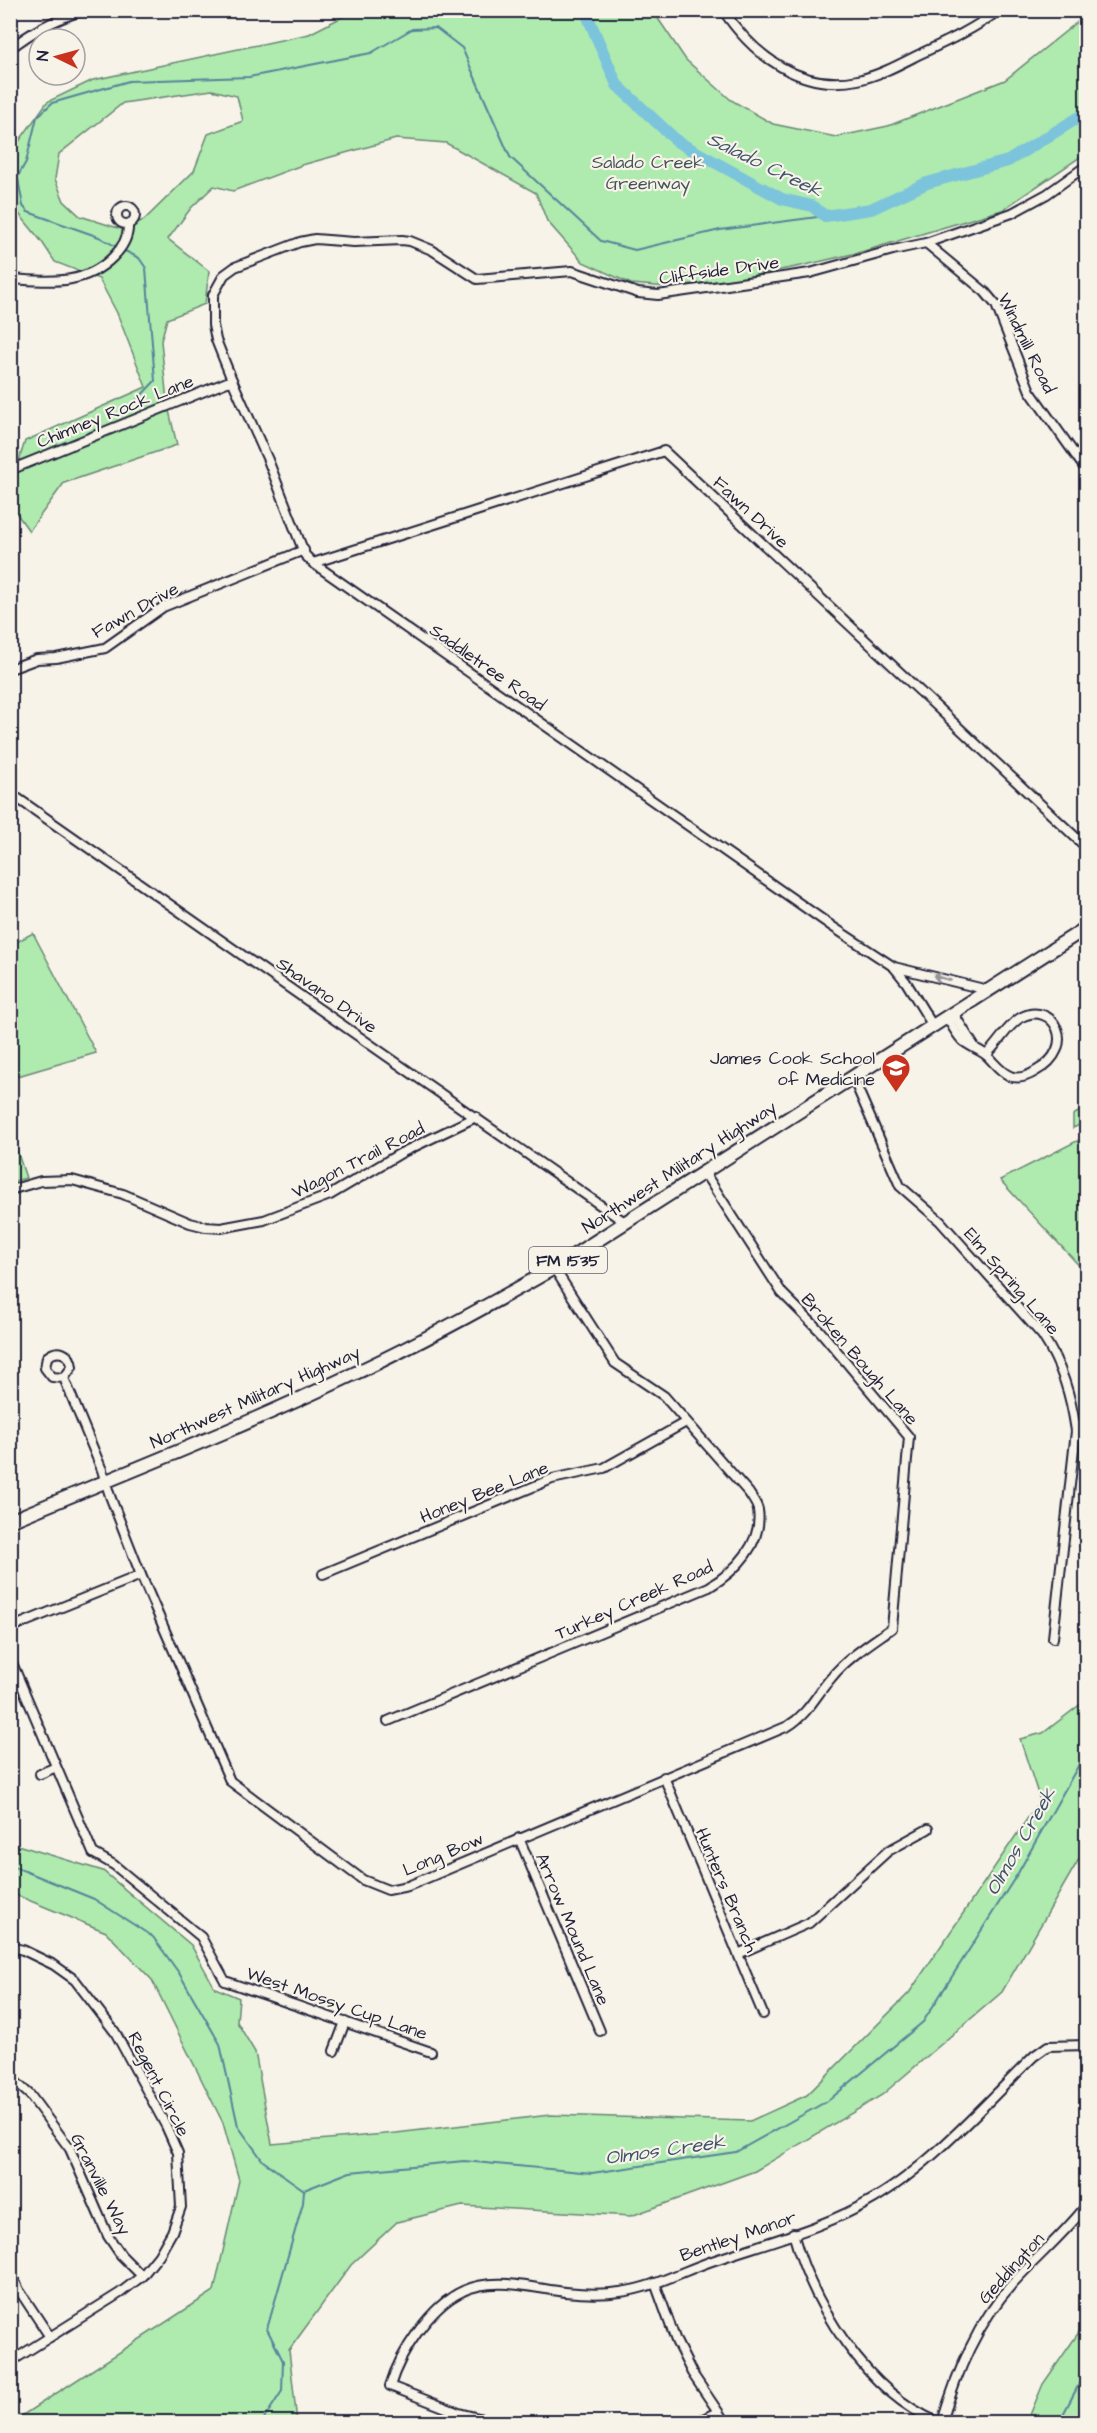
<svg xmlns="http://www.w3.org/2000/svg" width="1097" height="2433" viewBox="0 0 1097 2433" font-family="'Architects Daughter',sans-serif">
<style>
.green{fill:#afeaae;stroke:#688674;stroke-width:1.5;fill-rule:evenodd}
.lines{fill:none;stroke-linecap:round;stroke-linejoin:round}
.stream{stroke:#57839b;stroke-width:2}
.river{stroke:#7bc4db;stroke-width:12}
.minor-casing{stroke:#22223b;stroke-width:12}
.primary-casing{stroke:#22223b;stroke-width:16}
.minor{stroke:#f7f3e8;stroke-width:8}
.primary{stroke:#f7f3e8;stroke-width:12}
.oneway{stroke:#97959a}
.labels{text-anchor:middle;stroke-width:4.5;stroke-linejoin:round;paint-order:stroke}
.shield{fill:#f7f3e8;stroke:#62616f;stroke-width:1.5}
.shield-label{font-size:16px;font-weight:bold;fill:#22223b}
.park-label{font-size:18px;fill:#455458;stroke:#f7f3e8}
.street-label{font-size:18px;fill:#22223b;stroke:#f7f3e8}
.poi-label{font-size:18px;fill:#22223b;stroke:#f7f3e8;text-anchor:end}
.water-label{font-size:20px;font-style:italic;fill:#3d536b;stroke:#f7f3e8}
</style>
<rect width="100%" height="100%" fill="#f7f3e8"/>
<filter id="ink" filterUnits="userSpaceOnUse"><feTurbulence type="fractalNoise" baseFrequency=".0167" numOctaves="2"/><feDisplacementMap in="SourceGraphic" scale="12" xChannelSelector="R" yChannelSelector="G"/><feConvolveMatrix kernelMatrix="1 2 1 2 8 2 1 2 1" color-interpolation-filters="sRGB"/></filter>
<g filter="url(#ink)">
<g class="green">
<path d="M354 11H653L686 60 731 100 773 124 836 137 888 126 1005 80 1086 15V153L1002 210 861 252 801 266 735 279 668 287 631 284 583 262 547 221 536 193 446 143 396 139 302 165 233 191 214 186 191 208 168 239 209 271 205 304 167 319 161 341 167 402 177 445 64 483 29 531 10 504 11 486 25 441 146 387 117 313 99 279 55 262 42 242 11 204 10 154 47 102 93 80 309 34ZM212 90 237 96 243 121 208 134 194 171 144 220 121 229 80 216 64 201 55 179 59 154 123 103Z"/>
<polygon points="33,933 96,1053 11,1078 11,945"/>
<polygon points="1082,1110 1086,1115 1086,1122 1073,1128 1073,1115"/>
<polygon points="1086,1129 1086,1273 1000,1180 1081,1139"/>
<polygon points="11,1132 26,1178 11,1182 10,1182"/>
<polygon points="1086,1700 1086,1847 1002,1992 882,2095 755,2171 631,2216 462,2206 397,2222 351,2265 289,2350 297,2422 12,2422 214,2291 239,2180 223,2123 152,1980 106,1932 11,1893 11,1843 103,1871 191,1945 215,1988 239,1998 237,2022 255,2052 272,2144 396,2133 550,2115 750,2121 807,2095 909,1993 1040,1800 1020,1739 1043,1733"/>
<polygon points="1086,2322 1086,2422 1027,2422 1043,2384"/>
</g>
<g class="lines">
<g class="stream">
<polyline points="18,179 23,206 28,212 99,237 115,246"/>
<polyline points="10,184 14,183 26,162 37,117 52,103 129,81 249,77 371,53 412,29 436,28 462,48 510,157 601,241 635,250 720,230 825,216"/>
<polyline points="125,251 139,258 146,268 155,381 134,403"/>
<polyline points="10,1865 94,1899 153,1937 179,1973 220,2044 238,2126 263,2161 304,2190"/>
<polyline points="262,2422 282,2391 283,2361 267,2329 303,2203 304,2190 350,2172 464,2161 592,2173 736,2152 829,2100 923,2022 1018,1873 1086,1752"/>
<polyline points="1059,2422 1086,2371"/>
</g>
<polyline class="river" points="585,10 617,85 678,142 782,199 812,206 825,216 871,209 927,183 1008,161 1086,113"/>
<g class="minor-casing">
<g id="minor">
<path d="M723 10C753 55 801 92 858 80 881 75 902 63 922 53 948 41 976 28 999 10"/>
<path d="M10 49C33 30 56 19 84 10"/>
<circle cx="126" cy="215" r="9"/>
<polyline points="926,243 985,292 996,305 1030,391 1086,470"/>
<path d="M10 279C48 281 83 287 113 257 122 248 129 237 128 224"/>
<polyline points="10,470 232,380"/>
<polyline points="313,563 664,451 1086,847"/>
<polyline points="10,669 37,659 56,658 105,648 163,607 304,550"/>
<polyline points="10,793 626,1223"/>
<polyline points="894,967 988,990"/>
<polyline points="953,1013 974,1046"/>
<path d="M947 1017C951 1024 956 1034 962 1040 968 1046 979 1049 986 1055 994 1062 999 1071 1010 1076 1019 1080 1028 1076 1036 1071 1080 1047 1053 999 1020 1018 1007 1026 998 1044 986 1055"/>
<polyline points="933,1026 906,982 894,967 833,927 313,563 305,555 268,460 232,380 216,340 213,325 213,295 224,275 235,267 300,242 315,239 354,242 402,240 410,241 432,250 477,279 572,271 638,293 658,295 810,273 893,250 926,243 1012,213 1047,194 1086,166"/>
<path d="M853 1078 900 1186 940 1221 1042 1335C1062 1365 1071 1396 1076 1431L1053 1638"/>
<polyline points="10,1190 41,1181 72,1180 123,1194 190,1223 206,1227 221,1228 264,1220 330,1195 401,1153 476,1117"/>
<path d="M64 1378 52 1377 45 1368 47 1357C58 1348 71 1353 72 1367L64 1378 102 1470 110 1496 141 1575 230 1781 363 1880 388 1890 408 1886 788 1726C808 1714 816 1695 831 1678 847 1658 871 1643 892 1628L909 1437 820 1331 782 1293 704 1172"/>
<polyline points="1076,1431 1086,1418"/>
<polyline points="323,1574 552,1479 604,1468 686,1422"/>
<polyline points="10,1628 141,1575"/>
<polyline points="10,1658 93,1853 114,1865 201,1937 225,1981 431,2052"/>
<path d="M388 1721 709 1587C736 1571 763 1543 758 1510 757 1504 752 1498 749 1493L664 1396 615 1363 554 1268"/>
<polyline points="40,1774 56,1767"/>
<polyline points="664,1777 763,2014"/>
<polyline points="519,1838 600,2031"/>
<polyline points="10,1947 23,1950 54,1965 75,1980 115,2032 166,2126 178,2153 181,2207 172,2232 159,2255 142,2276 120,2293 10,2362"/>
<polyline points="738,1954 809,1923 888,1851 928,1829"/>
<polyline points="334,2051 345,2022"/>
<polyline points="10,2077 30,2095 70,2149 108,2236 121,2255 142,2276"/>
<path d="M793 2233C813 2305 866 2392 938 2422"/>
<polyline points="10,2272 19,2290 50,2337"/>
<polyline points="655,2283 676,2341 692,2373 725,2422"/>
<path d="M494 2422 459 2413 390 2386C400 2353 430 2306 463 2291 494 2276 532 2288 565 2292 584 2294 601 2295 620 2292 654 2288 686 2269 718 2259 771 2241 827 2227 875 2198 931 2165 987 2102 1034 2056L1048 2046 1086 2045"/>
<polyline points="697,2422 717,2412"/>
<path d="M942 2422C957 2372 977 2323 1013 2283 1037 2257 1064 2234 1086 2206"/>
</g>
</g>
<g class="primary-casing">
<path id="primary" d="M10 1521C122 1474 236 1430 345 1378 417 1345 486 1307 554 1268L1086 928"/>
</g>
<use href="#minor" class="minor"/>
<use href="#primary" class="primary"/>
</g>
<defs><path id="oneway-shaft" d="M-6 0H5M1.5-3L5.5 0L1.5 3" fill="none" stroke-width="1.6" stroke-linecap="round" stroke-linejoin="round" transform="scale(1.5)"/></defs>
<use class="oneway" href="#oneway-shaft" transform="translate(942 978) rotate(-165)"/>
</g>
<defs>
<g id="school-pin" transform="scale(1.5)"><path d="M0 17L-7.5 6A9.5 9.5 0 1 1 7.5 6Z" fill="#c8321e" stroke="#f7f3e8"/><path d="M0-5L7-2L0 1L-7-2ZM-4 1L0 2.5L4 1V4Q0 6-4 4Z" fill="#fff"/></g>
</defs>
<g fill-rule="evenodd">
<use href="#school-pin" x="896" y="1068"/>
</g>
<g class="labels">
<rect class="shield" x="529" y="1247" width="78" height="26" rx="4.5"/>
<g class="shield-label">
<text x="568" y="1266">FM 1535</text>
</g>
<g class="park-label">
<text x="648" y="168">Salado Creek<tspan x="648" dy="21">Greenway</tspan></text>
</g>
<g class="street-label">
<text transform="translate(719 270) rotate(-8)" y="6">Cliffside Drive</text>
<text transform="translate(1027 343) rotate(64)" y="6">Windmill Road</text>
<text transform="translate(115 411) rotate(-22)" y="6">Chimney Rock Lane</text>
<text transform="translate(751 512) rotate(43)" y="6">Fawn Drive</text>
<text transform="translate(135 610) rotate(-29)" y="6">Fawn Drive</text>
<text transform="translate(488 667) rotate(35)" y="6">Saddletree Road</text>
<text transform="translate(327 995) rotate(35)" y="6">Shavano Drive</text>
<text transform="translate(358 1160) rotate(-27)" y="6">Wagon Trail Road</text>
<text transform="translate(679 1167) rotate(-33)" y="6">Northwest Military Highway</text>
<text transform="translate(1012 1281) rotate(49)" y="6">Elm Spring Lane</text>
<text transform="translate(860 1359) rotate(49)" y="6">Broken Bough Lane</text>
<text transform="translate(255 1397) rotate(-24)" y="6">Northwest Military Highway</text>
<text transform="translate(484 1492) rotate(-22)" y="6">Honey Bee Lane</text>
<text transform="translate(634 1600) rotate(-24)" y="6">Turkey Creek Road</text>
<text transform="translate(443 1854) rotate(-23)" y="6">Long Bow</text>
<text transform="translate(727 1890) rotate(67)" y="6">Hunters Branch</text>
<text transform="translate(573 1929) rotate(67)" y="6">Arrow Mound Lane</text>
<text transform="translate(337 2003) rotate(19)" y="6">West Mossy Cup Lane</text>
<text transform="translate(159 2084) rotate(63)" y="6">Regent Circle</text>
<text transform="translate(101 2184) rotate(63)" y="6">Granville Way</text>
<text transform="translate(738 2236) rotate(-19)" y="6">Bentley Manor</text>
<text transform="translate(1011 2268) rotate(-48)" y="6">Geddington</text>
</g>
<g class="poi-label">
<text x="875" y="1064">James Cook School<tspan x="875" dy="21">of Medicine</tspan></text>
</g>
<g class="water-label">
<text transform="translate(765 164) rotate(26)" y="7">Salado Creek</text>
<text transform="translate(1020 1841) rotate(-60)" y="7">Olmos Creek</text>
<text transform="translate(665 2149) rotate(-8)" y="7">Olmos Creek</text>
</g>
</g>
<rect width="1097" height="2433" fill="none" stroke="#f7f3e8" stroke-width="36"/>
<rect x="18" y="18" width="1061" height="2397" fill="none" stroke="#22223b" stroke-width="2" filter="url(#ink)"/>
<g transform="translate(57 57) rotate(275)"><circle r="28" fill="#f7f3e8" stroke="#a29fa3" stroke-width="1.5"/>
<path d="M0-4.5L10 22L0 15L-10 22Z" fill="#c8321e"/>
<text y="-9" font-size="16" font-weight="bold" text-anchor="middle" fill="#22223b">N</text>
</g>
</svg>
